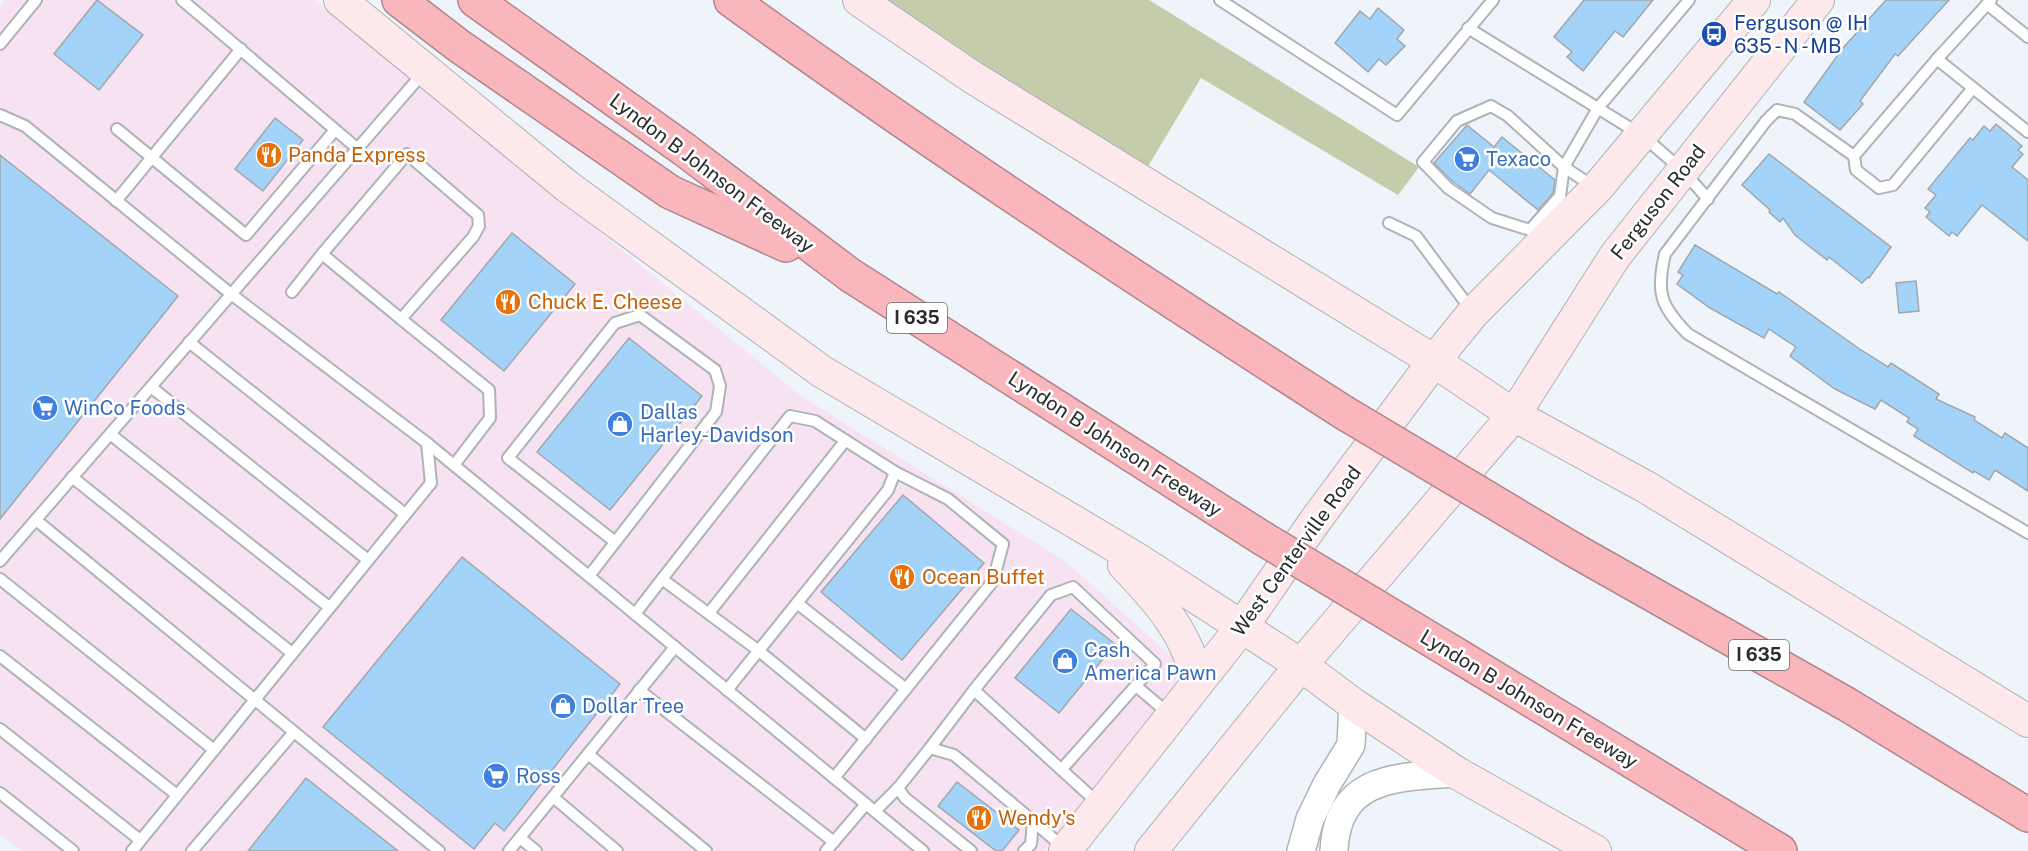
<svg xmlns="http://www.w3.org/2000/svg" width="2028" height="851" viewBox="0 0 2028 851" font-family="'Public Sans',sans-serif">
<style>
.commercial{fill:#f6e2f1}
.green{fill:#c5ccab}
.building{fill:#a4d3f9;stroke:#a1a7ac;stroke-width:1.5}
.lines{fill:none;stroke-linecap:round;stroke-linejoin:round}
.service-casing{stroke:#adb3b8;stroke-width:14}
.tertiary-casing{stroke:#adb3b8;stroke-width:30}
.secondary-casing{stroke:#adb3b8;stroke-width:34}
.motorway-casing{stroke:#b0868b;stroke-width:36}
.service{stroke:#fff;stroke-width:10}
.tertiary{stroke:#fff;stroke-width:27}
.secondary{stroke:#fde9eb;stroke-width:32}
.motorway{stroke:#f9b7bd;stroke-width:33}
.motorway-bridge-casing{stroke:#b0868b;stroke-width:36;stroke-linecap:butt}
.motorway-bridge{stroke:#f9b7bd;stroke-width:33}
.labels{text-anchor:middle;stroke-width:5;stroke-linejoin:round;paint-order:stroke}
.shield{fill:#fff;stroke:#696b6c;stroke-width:1.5}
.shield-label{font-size:18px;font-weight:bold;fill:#292b2d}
.transit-label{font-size:20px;fill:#164399;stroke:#fff;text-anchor:start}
.food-label{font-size:20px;fill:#c56008;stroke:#fff;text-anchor:start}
.shop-label{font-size:20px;fill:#366cbe;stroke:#fff;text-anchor:start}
.street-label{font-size:20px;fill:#292b2d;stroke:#fff}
</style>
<rect width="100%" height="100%" fill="#eef4f9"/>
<polygon class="commercial" points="5,0 315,0 801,396 1065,561 1179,663 1174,693 1046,851 21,851 0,834 0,7"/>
<polygon class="green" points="860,0 1149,0 1419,167 1398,195 1201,78 1147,168"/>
<g class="building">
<polygon points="97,0 143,35 99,90 54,54"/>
<polygon points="1584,0 1653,0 1623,37 1615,31 1583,71 1567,57 1572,52 1554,37"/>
<polygon points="1886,0 1949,0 1898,56 1895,54 1860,101 1863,104 1840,130 1804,102 1843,48"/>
<polygon points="1378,8 1404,30 1397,39 1405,46 1386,65 1379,59 1368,72 1335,43 1360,11 1370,19"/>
<polygon points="275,118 303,140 263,191 235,169"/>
<polygon points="1996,124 2022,146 2018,150 2023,154 2012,167 2028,180 2028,241 1982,205 1957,236 1952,232 1949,236 1926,217 1930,212 1925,208 1936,195 1928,189 1970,138 1973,140 1984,126 1990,131"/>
<polygon points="1467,125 1494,147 1502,137 1555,180 1553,193 1538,210 1489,170 1470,194 1451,180 1434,163"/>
<polygon points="1769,154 1891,247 1869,278 1868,277 1862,283 1829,257 1827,260 1795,235 1783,218 1780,222 1769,212 1770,210 1742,185"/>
<polygon points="0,155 178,296 0,519"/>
<polygon points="512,233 575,284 504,371 441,320"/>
<polygon points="1695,245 1777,294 1779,292 1861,350 1888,367 1891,363 1939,394 1936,399 1975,417 1974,420 2002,438 2005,433 2028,448 2028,491 1995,470 1989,480 1974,471 1973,473 1914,436 1918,429 1907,422 1909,418 1881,400 1875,409 1835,389 1790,356 1796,347 1769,329 1764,338 1710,308 1677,284 1683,275 1678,272"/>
<polygon points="1916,281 1919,311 1899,313 1896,283"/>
<polygon points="629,338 702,396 610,510 537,452"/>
<polygon points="903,495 984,563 902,660 821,592"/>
<polygon points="462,557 620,684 504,831 495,823 474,849 323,727"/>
<polygon points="1071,609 1115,644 1059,713 1015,678"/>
<polygon points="306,778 398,851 248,851"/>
<polygon points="957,782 1019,830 1002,851 996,851 938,806"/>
</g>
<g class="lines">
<g class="service-casing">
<g id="service">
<polyline points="182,0 358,149"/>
<polyline points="1220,0 1397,115 1493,0"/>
<polyline points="1991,0 1937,59 2028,132"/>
<polyline points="1987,4 2028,37"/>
<polyline points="1468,28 1643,136 1682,170 1708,199"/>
<polyline points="0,44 36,0"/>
<polyline points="1937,59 1854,156 1856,170 1879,188 1893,185 1973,88"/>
<polyline points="0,115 25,126 231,294 427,443 431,483 132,851"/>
<polyline points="117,129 246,235 335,130"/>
<path d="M1854 156 1795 114 1777 110 1766 121 1665 254C1656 292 1660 306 1688 334L2028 533"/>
<polyline points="116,201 241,49"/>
<polyline points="1389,223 1416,236 1472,311"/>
<polyline points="1530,230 1492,218 1448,188 1423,162 1457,121 1491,106 1508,116 1564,167 1594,187"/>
<polyline points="1534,232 1530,230 1560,196 1564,167 1598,108 1689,0"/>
<polyline points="292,292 322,254"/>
<polyline points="401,319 322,254 407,154 478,215 479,226 473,237 401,319 489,390 490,418 454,465"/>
<polyline points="189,342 405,514"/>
<polyline points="151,387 368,560"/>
<polyline points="110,434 329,607"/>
<polyline points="427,443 923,851"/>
<polyline points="72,477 292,653"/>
<polyline points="36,520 439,851"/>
<polyline points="0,561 423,73"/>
<polyline points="589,576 716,412 720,386 715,370 640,315 615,323 508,458 614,541"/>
<polyline points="0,579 214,750"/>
<polyline points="797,603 906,689"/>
<polyline points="709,613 845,441"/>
<polyline points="635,614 662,579"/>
<polyline points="0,656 177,795"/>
<polyline points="1136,686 1169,714"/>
<polyline points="639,690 834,842"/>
<path d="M727 690C781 623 834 557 888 490L895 472 815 421 790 416 662 579 759 651 866 739"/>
<polyline points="0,729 140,840"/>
<polyline points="930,748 974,690"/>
<polyline points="588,754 706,851"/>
<polyline points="1062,769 1155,664 1073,587 1051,595 974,690 1098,803"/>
<polyline points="834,778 993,581 1003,544 948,499 895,472"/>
<polyline points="0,793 73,851"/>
<polyline points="553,797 617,851"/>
<polyline points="875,811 898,788"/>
<polyline points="1033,821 1064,848"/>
<polyline points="520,838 536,851"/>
<polyline points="192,851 294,732"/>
<polyline points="509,851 675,647"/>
<polyline points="826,851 866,804"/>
<polyline points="971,851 905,798 898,788 930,748 954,755 1033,821 1031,844 1024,851"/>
</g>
</g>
<g class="tertiary-casing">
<g id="tertiary">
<polyline points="1301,851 1310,819 1327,784 1351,745 1353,704"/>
<path d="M1334 851C1337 775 1399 777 1457 773"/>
</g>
</g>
<g class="secondary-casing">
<g id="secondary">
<polyline points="340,0 568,187 821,371 1137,559 1301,665 1353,704 1457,773 1595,851"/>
<polyline points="859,0 972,77 1434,361 1514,415 1646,487 2028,721"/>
<path d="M1124 565C1157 599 1190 636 1197 683"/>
<polyline points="1065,851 1241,628 1315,521 1434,361 1473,313 1597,188 1754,0"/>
<polyline points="1151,851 1301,665 1514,415 1615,256 1818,0"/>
</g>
</g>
<g class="motorway-casing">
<g id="motorway">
<polyline points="399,0 459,46 670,192 786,245"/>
<polyline points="475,0 685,150 850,275 1262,538"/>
<path d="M731 0C930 144 1136 279 1343 412"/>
<polyline points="1574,550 1848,705 2028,815"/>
<polyline points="1455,654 1780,851"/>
</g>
</g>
<use href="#service" class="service"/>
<use href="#tertiary" class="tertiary"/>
<use href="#secondary" class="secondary"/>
<use href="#motorway" class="motorway"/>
<g class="motorway-bridge-casing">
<g id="motorway-bridge">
<polyline points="1343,412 1574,550"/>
<polyline points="1262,538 1455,654"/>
</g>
</g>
<use href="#motorway-bridge" class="motorway-bridge"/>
</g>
<defs>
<g id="bus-disc" transform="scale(1.35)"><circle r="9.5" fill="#1a4fb4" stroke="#fff"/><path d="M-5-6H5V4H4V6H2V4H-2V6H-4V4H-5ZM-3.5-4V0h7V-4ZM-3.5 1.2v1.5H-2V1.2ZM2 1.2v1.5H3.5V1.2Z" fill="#fff"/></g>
<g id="restaurant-disc" transform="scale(1.35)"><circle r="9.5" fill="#e8710a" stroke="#fff"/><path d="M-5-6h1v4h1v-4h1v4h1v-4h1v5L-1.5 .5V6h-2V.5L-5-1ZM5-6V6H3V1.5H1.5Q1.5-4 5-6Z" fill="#fff"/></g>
<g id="supermarket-disc" transform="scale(1.35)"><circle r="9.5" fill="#3f7fe0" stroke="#fff"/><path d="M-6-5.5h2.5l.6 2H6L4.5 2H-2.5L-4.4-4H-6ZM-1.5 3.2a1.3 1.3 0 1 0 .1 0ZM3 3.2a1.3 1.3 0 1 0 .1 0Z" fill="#fff"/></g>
<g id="shop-disc" transform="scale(1.35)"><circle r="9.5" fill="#3f7fe0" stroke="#fff"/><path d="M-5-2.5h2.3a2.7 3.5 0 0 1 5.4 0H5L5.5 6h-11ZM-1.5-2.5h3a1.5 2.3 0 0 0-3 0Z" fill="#fff"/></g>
</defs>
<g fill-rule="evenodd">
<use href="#bus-disc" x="1714" y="34"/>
<use href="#restaurant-disc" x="269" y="155"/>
<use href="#supermarket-disc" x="1467" y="159"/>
<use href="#restaurant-disc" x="508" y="302"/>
<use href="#supermarket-disc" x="45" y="408"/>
<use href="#shop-disc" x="620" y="424"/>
<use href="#restaurant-disc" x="902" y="577"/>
<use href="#shop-disc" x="1065" y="661"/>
<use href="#shop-disc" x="563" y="706"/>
<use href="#supermarket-disc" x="496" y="776"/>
<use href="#restaurant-disc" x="979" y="818"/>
</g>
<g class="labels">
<g class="shield">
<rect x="887" y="303" width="60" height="30" rx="4.5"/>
<rect x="1729" y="640" width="60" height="30" rx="4.5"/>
</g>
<g class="shield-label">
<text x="917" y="324">I 635</text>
<text x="1759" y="661">I 635</text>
</g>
<g class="transit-label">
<text x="1734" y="30">Ferguson @ IH<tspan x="1734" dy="23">635 - N - MB</tspan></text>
</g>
<g class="food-label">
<text x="288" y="162">Panda Express</text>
<text x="528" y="309">Chuck E. Cheese</text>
<text x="922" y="584">Ocean Buffet</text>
<text x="998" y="825">Wendy's</text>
</g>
<g class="shop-label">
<text x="1486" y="166">Texaco</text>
<text x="64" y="415">WinCo Foods</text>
<text x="640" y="419">Dallas<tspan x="640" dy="23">Harley-Davidson</tspan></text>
<text x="1084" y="657">Cash<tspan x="1084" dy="23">America Pawn</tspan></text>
<text x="582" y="713">Dollar Tree</text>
<text x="516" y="783">Ross</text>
</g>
<g class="street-label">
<text transform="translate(712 173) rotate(37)" y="7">Lyndon B Johnson Freeway</text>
<text transform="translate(1658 202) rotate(-52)" y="7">Ferguson Road</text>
<text transform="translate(1115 444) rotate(33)" y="7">Lyndon B Johnson Freeway</text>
<text transform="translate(1296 551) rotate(-54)" y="7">West Centerville Road</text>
<text transform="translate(1529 699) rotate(31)" y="7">Lyndon B Johnson Freeway</text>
</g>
</g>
</svg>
